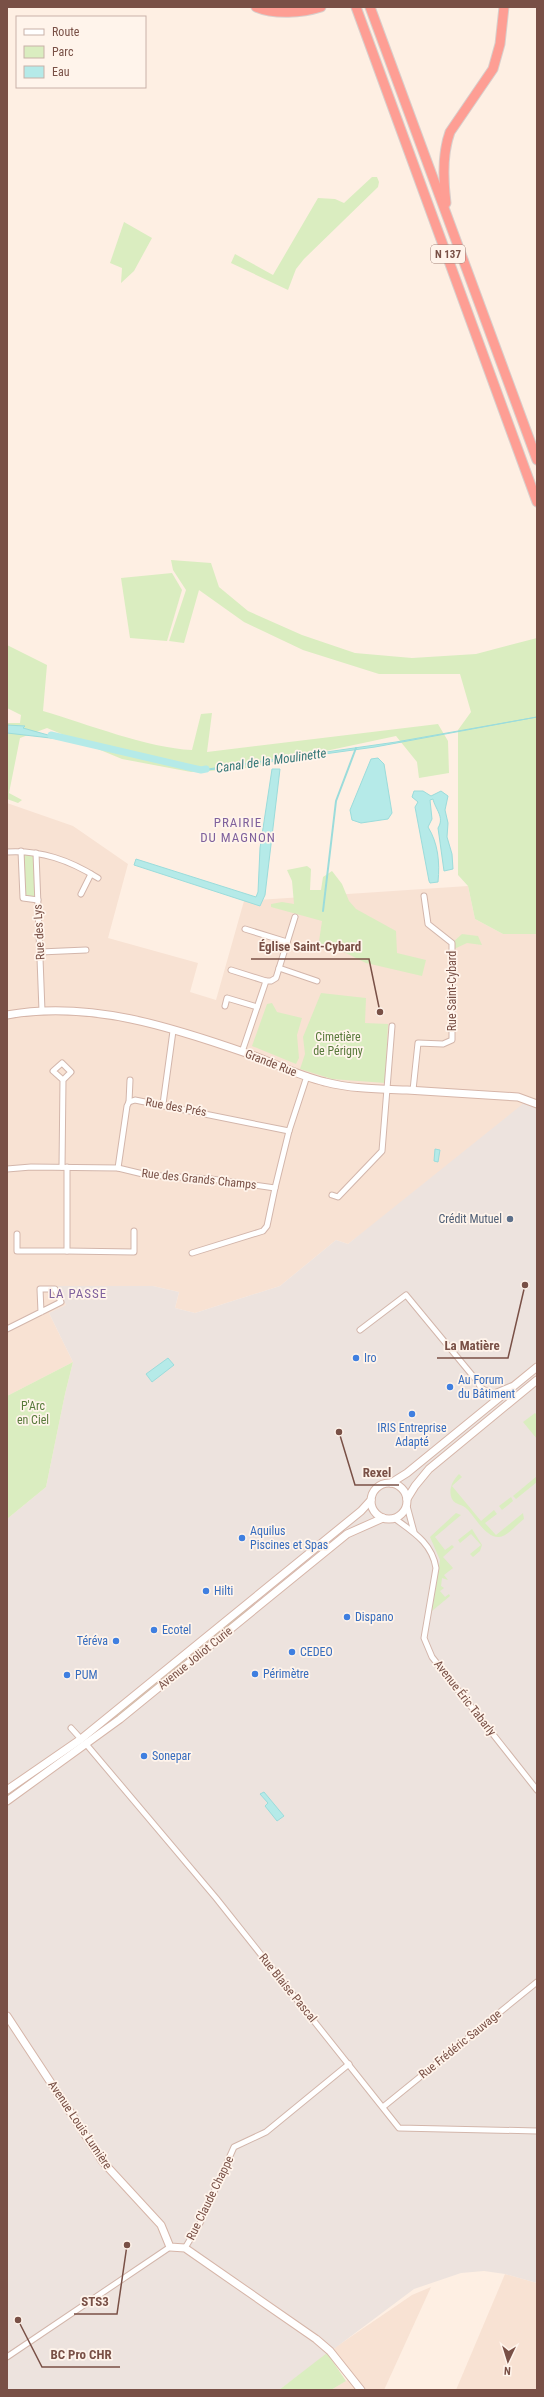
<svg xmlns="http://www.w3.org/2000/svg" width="544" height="2397" viewBox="0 0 544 2397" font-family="'Roboto Condensed',sans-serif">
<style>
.residential{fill:#f8e2d3}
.industrial{fill:#ede3de}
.green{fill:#daedc0}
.water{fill:#b5eae8;stroke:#9bdcdb}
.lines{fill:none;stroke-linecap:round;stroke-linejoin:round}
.stream{stroke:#9bdcdb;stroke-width:2}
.canal{stroke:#b5eae8;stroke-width:7}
.street-casing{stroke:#d3b6ab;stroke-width:7}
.secondary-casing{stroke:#d6b5a8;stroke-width:9}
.highway-casing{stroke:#d9cecb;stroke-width:11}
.street{stroke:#fff;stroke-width:5}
.secondary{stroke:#fff;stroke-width:7}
.highway{stroke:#fe9e94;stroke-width:9}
.service-dot{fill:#5c6f8a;stroke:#fff4eb;stroke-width:1.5}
.shop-dot{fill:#3f7fe0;stroke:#fff4eb;stroke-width:1.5}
.labels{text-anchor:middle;stroke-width:3.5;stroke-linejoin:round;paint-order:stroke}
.shield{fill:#fff4eb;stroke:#a18178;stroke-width:1}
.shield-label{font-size:11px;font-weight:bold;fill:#795046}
.street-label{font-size:12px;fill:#795046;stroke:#fff4eb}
.park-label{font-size:12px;fill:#587a3b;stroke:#fff4eb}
.service-label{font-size:12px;fill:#4e5e75;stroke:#fff4eb;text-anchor:end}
.shop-label{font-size:12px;fill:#366cbe;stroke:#fff4eb;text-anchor:start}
.water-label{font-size:13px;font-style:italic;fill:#367878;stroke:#fff4eb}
.neighbourhood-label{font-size:13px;letter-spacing:1px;fill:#7f619d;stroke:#fff4eb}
.leader{fill:none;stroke:#795046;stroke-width:1.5}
.callout-dot{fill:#795046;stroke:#fff4eb;stroke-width:1.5}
.callout-label{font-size:13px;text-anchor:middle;font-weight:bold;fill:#795046;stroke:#fff4eb;stroke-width:3.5;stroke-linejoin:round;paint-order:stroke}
</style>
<rect width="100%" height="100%" fill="#feefe3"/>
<g class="residential">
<polygon points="7,803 73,826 128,864 108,938 198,963 190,992 216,1000 244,901 468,886 475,919 503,934 537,934 537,1101 348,1244 336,1240 280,1286 195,1313 175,1308 179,1292 153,1286 57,1286 66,1305 49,1313 73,1362 7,1396"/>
<polygon points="505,2274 537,2283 537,2390 456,2390"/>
<polygon points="431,2287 384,2390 331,2390 349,2379 330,2351 412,2295"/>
</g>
<polygon class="industrial" points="524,1103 537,1104 537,2283 505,2274 484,2271 461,2273 414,2289 279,2390 7,2390 7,1519 46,1487 65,1394 73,1362 49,1313 66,1305 57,1286 153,1286 179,1292 175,1308 195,1313 280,1286 336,1240 348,1244"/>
<g class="green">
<polygon points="372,177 377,177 379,182 378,187 304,259 296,269 288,290 231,263 235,254 273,275 318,198 335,199 344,203"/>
<polygon points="124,222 152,238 134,271 121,283 122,268 110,263"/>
<polygon points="171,560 211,563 219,587 248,611 302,635 355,653 412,658 476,654 537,638 537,934 503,934 475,919 468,886 458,875 458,730 471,712 460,674 379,674 303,650 244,622 199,590 184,643 169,641 186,590 173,570"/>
<polygon points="172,573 182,590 167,641 130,638 121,578"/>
<path d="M7 645 47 665 43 711C87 724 148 748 192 750L201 714 212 713 207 752 438 724 448 741 449 773 419 778 417 762 396 736 241 769 191 772 122 759 47 728 20 738 9 793 22 800 18 803 7 799V723H20L21 715 7 708Z"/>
<polygon points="21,851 36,853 38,900 23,898"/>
<polygon points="307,866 311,869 310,890 321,890 323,877 332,871 342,884 349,901 356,909 396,931 397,953 426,960 422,976 366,963 332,946 318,948 322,921 271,907 271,904 282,902 294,904 292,881 287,870"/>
<polygon points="462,934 478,936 482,945 467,943 452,950 452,943"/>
<polygon points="321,993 366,998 365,1023 388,1024 385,1083 332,1079 300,1069 305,1054 303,1037"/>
<polygon points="272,1003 277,1012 302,1018 297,1035 299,1058 296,1064 252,1046 267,1004"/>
<polygon points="73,1362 65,1394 46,1487 7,1519 7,1396"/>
<polygon points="535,1413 537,1415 537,1439 523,1422"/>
<path d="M459 1474 462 1477 452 1486 481 1521 494 1510 497 1514 485 1523 496 1535 523 1513 524 1519C517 1524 508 1536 499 1537 486 1538 475 1517 467 1509 463 1504 455 1505 452 1499 448 1490 452 1481 459 1474Z"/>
<polygon points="537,1476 537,1482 516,1499 513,1496"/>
<polygon points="511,1497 513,1501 502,1510 499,1506"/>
<polygon points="456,1513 461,1515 435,1537 445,1550 452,1545 454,1547 443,1557 453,1568 444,1575 448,1580 442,1578 441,1586 444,1588 440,1591 445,1597 449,1594 450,1596 432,1611 440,1560 430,1537"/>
<polygon points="472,1529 482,1545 480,1551 473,1557 470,1554 481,1545 471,1534 460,1543 458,1540"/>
<polygon points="247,1608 248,1610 97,1733 7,1797 7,1794 76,1746"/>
<polygon points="327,2353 346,2381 331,2390 279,2390"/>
</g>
<g class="water">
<polygon points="537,717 375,747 201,771 59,739 7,733 7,725 25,726 23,728 48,735 201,770 396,742"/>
<polygon points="378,758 384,764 392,813 388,819 361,823 352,820 350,810 371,759"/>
<polygon points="272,769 280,769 265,895 260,906 134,865 136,859 256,897 258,892 260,848"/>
<path d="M414 791H423L431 796 441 791 448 796 445 810 448 823 447 837 452 854 453 869 444 871 438 828C445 817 435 809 433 799L430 800 432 819 428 827C438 843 440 862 438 882L430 883 429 881 415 807 418 802 412 797Z"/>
<polygon points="435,1149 440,1150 438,1162 434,1161"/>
<polygon points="168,1358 174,1365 152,1382 146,1374"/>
<polygon points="264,1792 284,1816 277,1821 265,1806 268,1803 260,1794"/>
</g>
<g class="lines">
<polyline class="stream" points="323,911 336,801 356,748"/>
<polyline class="canal" points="51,735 201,770 206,769"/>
<g class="street-casing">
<g id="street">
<polyline points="21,851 23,898 38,900"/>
<path d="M7 852C41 850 69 860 98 878"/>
<polyline points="36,853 42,1011"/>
<polyline points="81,894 91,874"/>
<polyline points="245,929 287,942"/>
<polyline points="40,952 86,950"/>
<polyline points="279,968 317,981"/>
<polyline points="231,970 266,981"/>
<polyline points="225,1006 227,998 257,1007"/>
<polyline points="242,1052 266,981 271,981 276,978 295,917"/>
<polyline points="413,1090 418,1043 443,1044 452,1040 452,943 428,924 424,896"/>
<polyline points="129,1102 130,1080"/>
<polyline points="163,1104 173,1031"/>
<polyline points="62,1167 63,1080 71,1072 62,1063 53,1071 63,1080"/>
<polyline points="118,1168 127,1106 129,1102 135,1100 289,1131"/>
<polyline points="7,1169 31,1167 118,1168 147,1175 211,1179 275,1188 289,1131 307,1076"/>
<polyline points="332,1195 338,1197 382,1151 392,1026"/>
<polyline points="17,1234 17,1251 67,1251 67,1167"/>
<polyline points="67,1251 134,1252 134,1231"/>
<polyline points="192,1253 263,1231 267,1226 275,1188"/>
<polyline points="7,1329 61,1302 55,1289 40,1289 41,1312"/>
<polyline points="360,1330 406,1295 477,1381 481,1388 492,1394 511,1386"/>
<polyline points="407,1506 414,1532"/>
<path d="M394 1518C413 1532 432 1543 436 1568L424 1638 432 1657 537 1790"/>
<polyline points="71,1728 81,1739"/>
<polyline points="86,1744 216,1898 399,2128 537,2131"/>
<polyline points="383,2107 537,1982"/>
<polyline points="185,2248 200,2223 234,2147 266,2132 349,2064"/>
<polyline points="7,2357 170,2247"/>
</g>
</g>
<g class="secondary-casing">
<g id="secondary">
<path d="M7 1015C89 1000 172 1027 249 1054 274 1063 299 1076 325 1082 352 1089 380 1089 407 1090 444 1092 481 1095 518 1097L537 1104"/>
<circle cx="389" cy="1501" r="18"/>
<polyline points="391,1483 407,1473 537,1367"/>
<polyline points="407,1499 415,1486 429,1469 537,1380"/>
<polyline points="7,1790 81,1739 361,1511 371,1500"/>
<polyline points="7,1801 120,1719 347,1534 383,1518"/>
<polyline points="7,2016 103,2162 161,2225 170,2247 185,2248 316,2339 330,2351 361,2390"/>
</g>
</g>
<g class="highway-casing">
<g id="highway">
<path d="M256 7C275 15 302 13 321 7"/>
<polyline points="356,7 537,502"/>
<polyline points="370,7 537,460"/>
<path d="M446 203C443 179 442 154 450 132L493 69 500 44 504 7"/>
</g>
</g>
<use href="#street" class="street"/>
<use href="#secondary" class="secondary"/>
<use href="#highway" class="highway"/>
</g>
<circle class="service-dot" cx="510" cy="1219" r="4"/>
<g class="shop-dot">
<circle cx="356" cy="1358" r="4"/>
<circle cx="450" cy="1387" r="4"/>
<circle cx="412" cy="1414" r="4"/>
<circle cx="242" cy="1538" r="4"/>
<circle cx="206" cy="1591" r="4"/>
<circle cx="347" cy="1617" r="4"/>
<circle cx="154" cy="1630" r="4"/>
<circle cx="116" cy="1641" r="4"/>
<circle cx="292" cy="1652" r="4"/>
<circle cx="255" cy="1674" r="4"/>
<circle cx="67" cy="1675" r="4"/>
<circle cx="144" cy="1756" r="4"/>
</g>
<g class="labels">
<rect class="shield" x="431" y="245" width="34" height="18" rx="3"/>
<g class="shield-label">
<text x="448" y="258">N 137</text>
</g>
<g class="street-label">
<text transform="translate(39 932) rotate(-93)" y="4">Rue des Lys</text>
<text transform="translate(452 991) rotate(-90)" y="4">Rue Saint-Cybard</text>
<text transform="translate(271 1063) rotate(21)" y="4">Grande Rue</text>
<text transform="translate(176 1107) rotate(10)" y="4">Rue des Prés</text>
<text transform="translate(199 1179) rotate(6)" y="4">Rue des Grands Champs</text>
<text transform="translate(195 1658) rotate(-39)" y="4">Avenue Joliot Curie</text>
<text transform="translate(465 1698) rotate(52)" y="4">Avenue Éric Tabarly</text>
<text transform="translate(288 1988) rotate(51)" y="4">Rue Blaise Pascal</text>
<text transform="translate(460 2044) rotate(-39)" y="4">Rue Frédéric Sauvage</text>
<text transform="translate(80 2125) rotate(56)" y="4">Avenue Louis Lumière</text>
<text transform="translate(210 2198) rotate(-64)" y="4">Rue Claude Chappe</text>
</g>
<g class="park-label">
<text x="338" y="1041">Cimetière<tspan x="338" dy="14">de Périgny</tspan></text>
<text x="33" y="1410">P'Arc<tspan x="33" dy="14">en Ciel</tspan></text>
</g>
<g class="service-label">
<text x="502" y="1223">Crédit Mutuel</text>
</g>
<g class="shop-label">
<text x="364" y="1362">Iro</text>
<text x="458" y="1384">Au Forum<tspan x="458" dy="14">du Bâtiment</tspan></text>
<text x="412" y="1432" text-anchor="middle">IRIS Entreprise<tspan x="412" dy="14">Adapté</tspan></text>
<text x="250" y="1535">Aquilus<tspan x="250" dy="14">Piscines et Spas</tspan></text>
<text x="214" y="1595">Hilti</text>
<text x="355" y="1621">Dispano</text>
<text x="162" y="1634">Ecotel</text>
<text x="108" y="1645" text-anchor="end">Téréva</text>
<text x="300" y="1656">CEDEO</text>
<text x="263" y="1678">Périmètre</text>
<text x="75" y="1679">PUM</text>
<text x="152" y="1760">Sonepar</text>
</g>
<g class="water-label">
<text transform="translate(271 760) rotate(-8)" y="5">Canal de la Moulinette</text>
</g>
<g class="neighbourhood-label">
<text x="238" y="827">PRAIRIE<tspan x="238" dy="15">DU MAGNON</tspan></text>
<text x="78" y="1298">LA PASSE</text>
</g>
</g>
<path class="leader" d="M380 1012L369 959H251M525 1285L508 1358H437M339 1432L355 1485H399M127 2245L117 2314H74M18 2320L42 2367H120"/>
<g class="callout-dot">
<circle cx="380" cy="1012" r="4"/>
<circle cx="525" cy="1285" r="4"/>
<circle cx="339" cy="1432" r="4"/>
<circle cx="127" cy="2245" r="4"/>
<circle cx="18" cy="2320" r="4"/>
</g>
<g class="callout-label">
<text x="310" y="951">Église Saint-Cybard</text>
<text x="472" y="1350">La Matière</text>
<text x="377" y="1477">Rexel</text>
<text x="95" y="2306">STS3</text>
<text x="81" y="2359">BC Pro CHR</text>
</g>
<rect width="544" height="2397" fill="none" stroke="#795046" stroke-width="16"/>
<rect x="16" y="16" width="130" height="72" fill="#fff4eb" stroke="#c9b2a9"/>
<rect x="24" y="29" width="20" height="6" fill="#ffffff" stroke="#c9b2a9"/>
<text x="52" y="36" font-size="12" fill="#795046">Route</text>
<rect x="24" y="46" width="20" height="12" fill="#daedc0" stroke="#c9b2a9"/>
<text x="52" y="56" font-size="12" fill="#795046">Parc</text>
<rect x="24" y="66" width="20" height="12" fill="#b5eae8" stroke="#c9b2a9"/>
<text x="52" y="76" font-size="12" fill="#795046">Eau</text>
<g transform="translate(508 2361) rotate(184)" stroke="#fff4eb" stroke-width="3" paint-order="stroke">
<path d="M0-3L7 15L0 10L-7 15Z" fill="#795046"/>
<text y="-6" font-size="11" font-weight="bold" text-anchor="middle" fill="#795046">N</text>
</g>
</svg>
